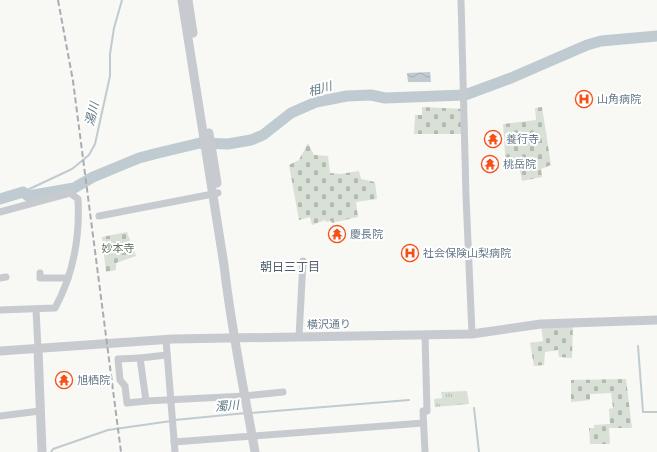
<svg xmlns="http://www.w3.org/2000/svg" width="657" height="452" viewBox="0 0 657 452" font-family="'Noto Sans','Noto Sans JP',sans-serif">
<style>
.grass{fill:url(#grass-tufts)}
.cemetery{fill:url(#cemetery-stones)}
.water{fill:url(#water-waves)}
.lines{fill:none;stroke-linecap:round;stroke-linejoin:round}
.stream{stroke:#c0cbd1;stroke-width:2}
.river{stroke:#c0cbd1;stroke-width:11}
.minor{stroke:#c7cbcf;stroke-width:7}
.tertiary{stroke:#c7cbcf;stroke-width:9}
.rail{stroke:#a7adb3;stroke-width:2;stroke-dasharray:6 3;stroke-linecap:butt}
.labels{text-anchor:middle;stroke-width:4;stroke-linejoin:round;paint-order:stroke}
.poi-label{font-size:11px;fill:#647789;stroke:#fff;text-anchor:start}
.park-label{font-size:11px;fill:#647a5f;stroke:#fff}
.street-label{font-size:11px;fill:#647789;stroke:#fff}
.water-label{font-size:12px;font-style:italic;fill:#5f7984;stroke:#fff}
.neighbourhood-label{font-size:12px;fill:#52606d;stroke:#fff}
</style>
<defs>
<pattern id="grass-tufts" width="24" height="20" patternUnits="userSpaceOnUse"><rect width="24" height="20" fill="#d9e0d5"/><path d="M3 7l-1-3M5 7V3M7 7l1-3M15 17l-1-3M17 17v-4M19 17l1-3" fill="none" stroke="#b4bab3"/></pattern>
<pattern id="cemetery-stones" width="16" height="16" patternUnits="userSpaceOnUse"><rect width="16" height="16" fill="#d9e0d5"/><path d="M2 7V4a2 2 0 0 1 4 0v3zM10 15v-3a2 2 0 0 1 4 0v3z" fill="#b4bab3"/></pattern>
<pattern id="water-waves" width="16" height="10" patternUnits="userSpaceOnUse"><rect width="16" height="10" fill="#c0cbd1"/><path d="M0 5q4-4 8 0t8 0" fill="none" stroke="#a0aaaf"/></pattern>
</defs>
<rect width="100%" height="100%" fill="#f8f8f4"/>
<polygon class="grass" points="467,391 469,404 435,407 434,399 442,398 441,392"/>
<g class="cemetery">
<polygon points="422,107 464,109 465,134 414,134 415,115 422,115"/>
<polygon points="542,107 551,165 541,169 542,177 522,181 519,165 506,167 503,124 536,120 535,108"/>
<polygon points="308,143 314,155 328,156 330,173 340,174 359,171 361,179 375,182 377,199 356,202 358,217 332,223 331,221 326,222 325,220 312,225 310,217 299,220 289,165 299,160"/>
<polygon points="127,232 136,256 116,263 116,270 106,272 102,237"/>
<polygon points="573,323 572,358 559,357 558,350 545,352 544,365 534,366 530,343 543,341 541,324"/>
<polygon points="626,379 632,428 609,428 610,444 590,444 589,428 594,428 594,425 610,424 609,409 613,408 611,393 590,394 590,400 571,402 571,380"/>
</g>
<polygon class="water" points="430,72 431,82 408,82 407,73"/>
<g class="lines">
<g class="stream">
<polyline points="23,192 72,169 89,155 95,144 110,76 110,54 114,28 122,0"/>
<polyline points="638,346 643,412 657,412"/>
<polyline points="474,408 479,452"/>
<polyline points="251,413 409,400"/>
<polyline points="175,420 246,413"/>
<polyline points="51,452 53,449 108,430 171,421"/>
</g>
<polyline class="river" points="0,199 23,192 28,196 74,188 93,177 139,158 158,153 200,143 228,144 251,140 263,135 291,113 316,102 347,96 371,95 385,98 465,95 511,78 587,45 601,41 657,36"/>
<g class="minor">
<polyline points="461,0 466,196 472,334"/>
<path d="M0 212 70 193 78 199C80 237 73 275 55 308L0 310"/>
<polyline points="99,216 218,193"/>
<polyline points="40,273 40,278 68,278"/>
<polyline points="0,278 6,277"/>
<polyline points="36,309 38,349"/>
<polyline points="425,335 427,411 423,411 425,452"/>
<polyline points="299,337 303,261"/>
<polyline points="166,340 175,452"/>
<polyline points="140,358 118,359 120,380 125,386 127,403 146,401 245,396 283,392"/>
<polyline points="146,401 140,358 167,355"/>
<polyline points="0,416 40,411"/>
<polyline points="174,442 423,423"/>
</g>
<g class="tertiary">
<path d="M182 0 224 265C231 328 244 390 255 452"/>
<polyline points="188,0 193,33"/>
<polyline points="209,133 217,183"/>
<polyline points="38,349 42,452"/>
<polyline points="0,351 173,339 472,334 541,324 657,320"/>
</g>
<polyline class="rail" points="58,0 73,81 121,452"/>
</g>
<defs>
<g id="hospital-ring" transform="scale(0.9)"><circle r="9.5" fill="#fff" stroke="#f45118" stroke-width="1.5"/><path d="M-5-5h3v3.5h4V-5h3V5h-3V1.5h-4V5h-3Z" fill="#f45118"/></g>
<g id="temple-ring" transform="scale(0.9)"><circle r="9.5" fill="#fff" stroke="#f45118" stroke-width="1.5"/><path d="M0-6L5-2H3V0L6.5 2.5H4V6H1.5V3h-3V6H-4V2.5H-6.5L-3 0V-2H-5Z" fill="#f45118"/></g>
</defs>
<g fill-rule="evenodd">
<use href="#hospital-ring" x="584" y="99"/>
<use href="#temple-ring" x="493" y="139"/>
<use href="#temple-ring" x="490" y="164"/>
<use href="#temple-ring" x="337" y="234"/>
<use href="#hospital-ring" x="410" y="253"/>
<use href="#temple-ring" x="64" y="380"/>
</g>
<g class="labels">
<g class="poi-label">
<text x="597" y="103">山角病院</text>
<text x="506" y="143">養行寺</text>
<text x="503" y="168">桃岳院</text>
<text x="350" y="238">慶長院</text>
<text x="423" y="257">社会保険山梨病院</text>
<text x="77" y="384">旭栖院</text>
</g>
<g class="park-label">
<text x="118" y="252">妙本寺</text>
</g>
<g class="street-label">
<text transform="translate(329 324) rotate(-1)" y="4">横沢通り</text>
</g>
<g class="water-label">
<text transform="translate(320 89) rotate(-15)" y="4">相川</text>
<text transform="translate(92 114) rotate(-77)" y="4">湯川</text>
<text transform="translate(227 406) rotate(-5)" y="4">濁川</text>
</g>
<g class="neighbourhood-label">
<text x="290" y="271">朝日三丁目</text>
</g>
</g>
</svg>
